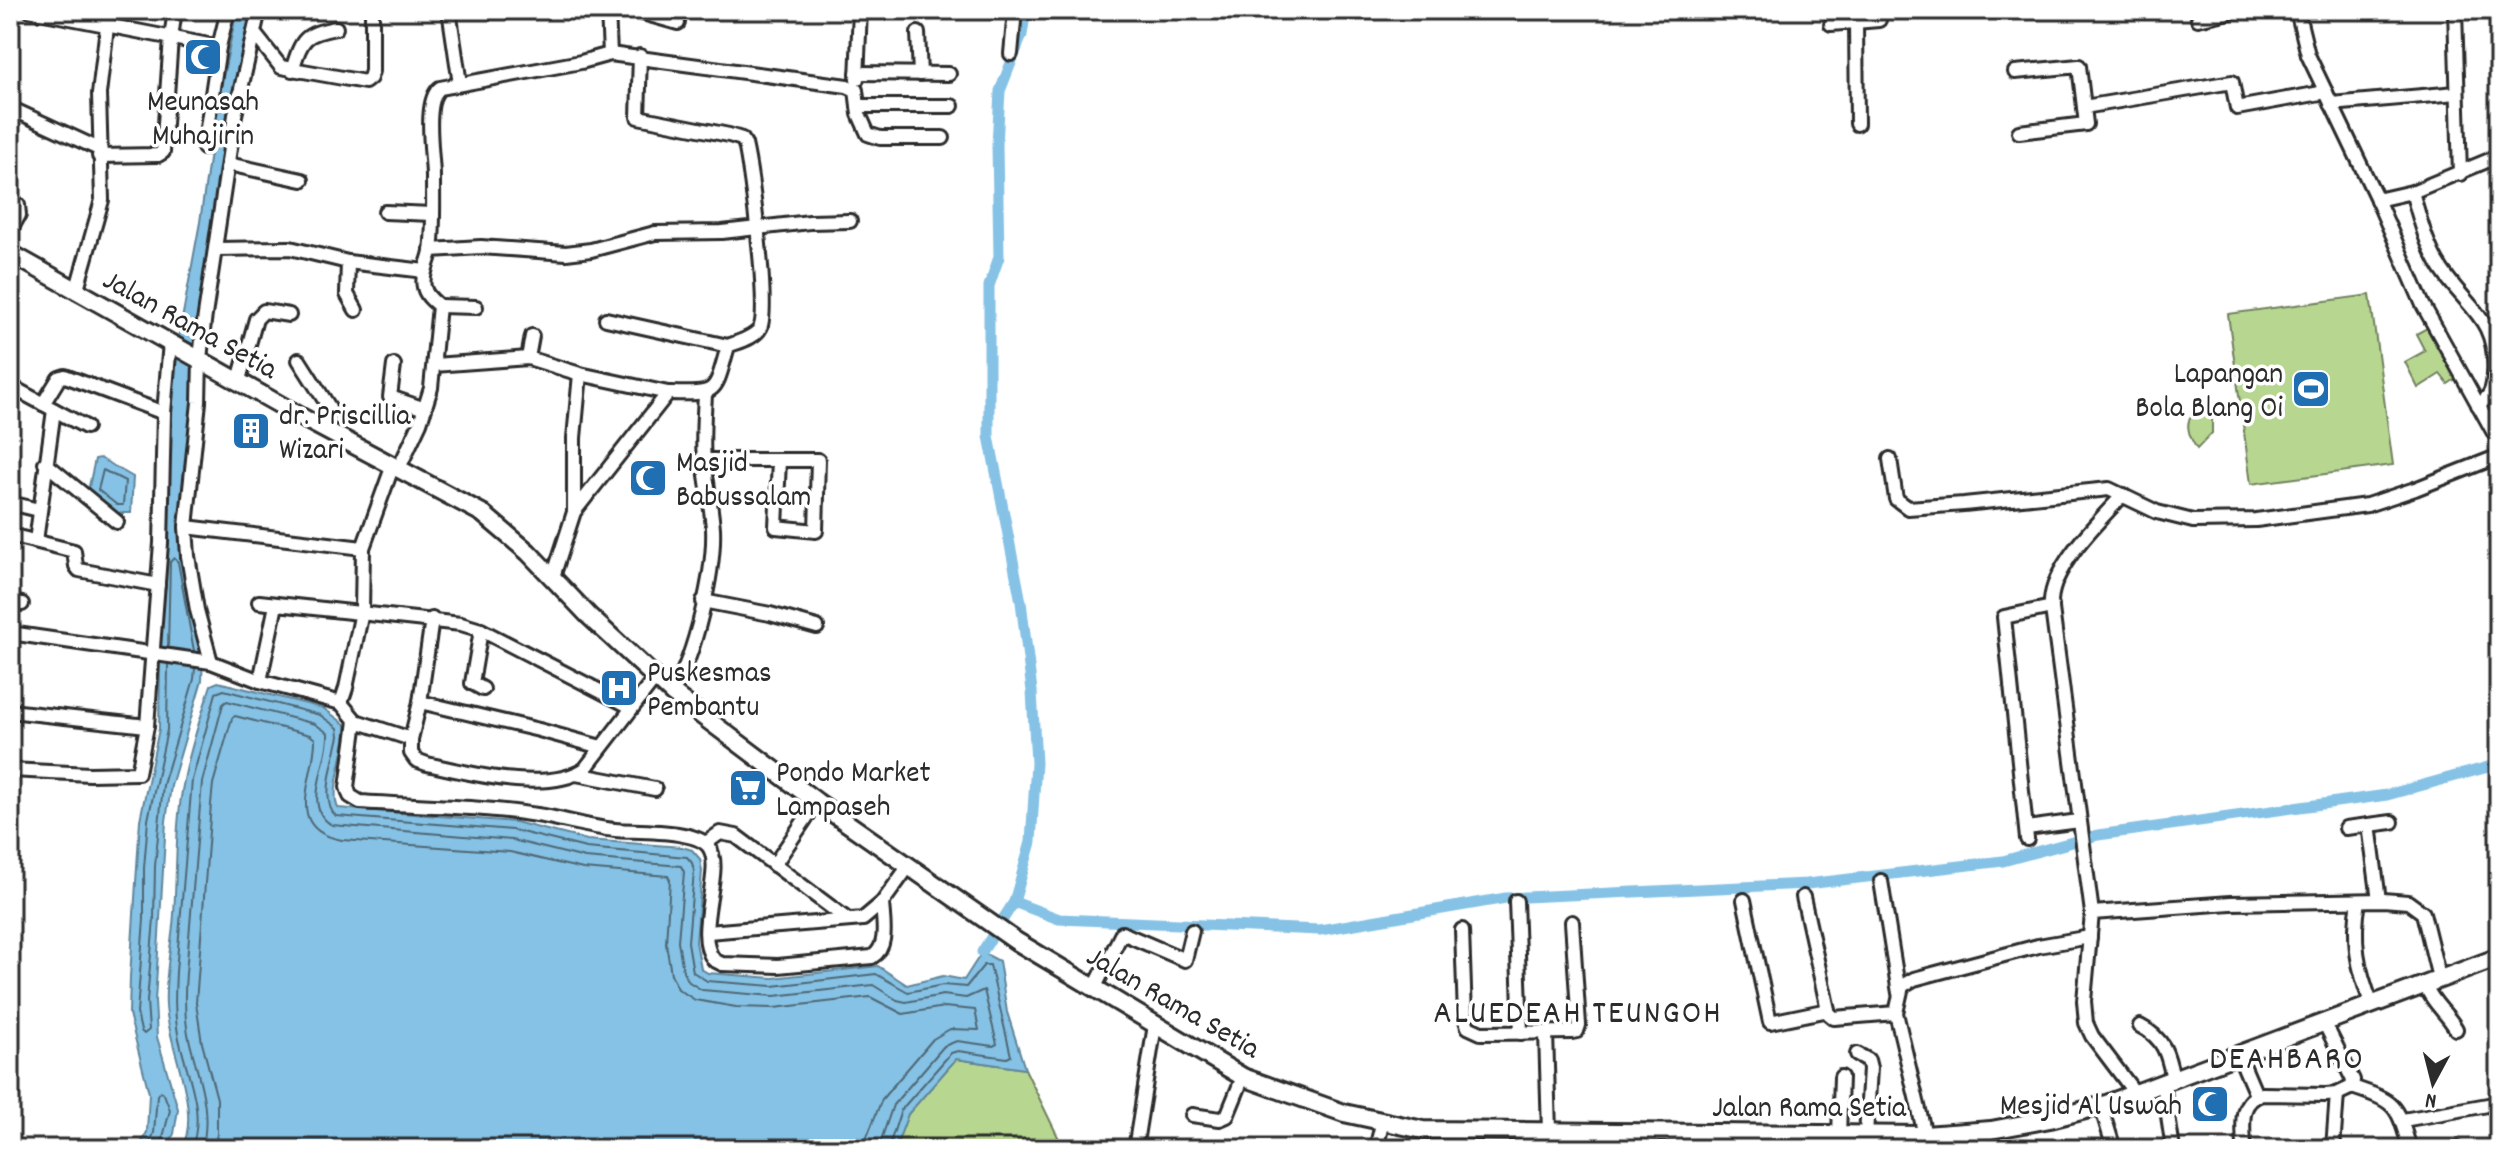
<svg xmlns="http://www.w3.org/2000/svg" width="2509" height="1159" viewBox="0 0 2509 1159" font-family="Dekko,sans-serif">
<style>
.green{fill:#b7d791;stroke:#71815e;stroke-width:2}
.water{fill:#85c2e5;stroke:#61869b;stroke-width:2}
.lines{fill:none;stroke-linecap:round;stroke-linejoin:round}
.shore{stroke:#4f6775;stroke-width:2}
.canal{stroke:#85c2e5;stroke-width:11}
.minor-casing{stroke:#2b2b2b;stroke-width:18}
.tertiary-casing{stroke:#2b2b2b;stroke-width:22}
.minor{stroke:#fff;stroke-width:12}
.tertiary{stroke:#fff;stroke-width:16}
.labels{text-anchor:middle;stroke-width:7;stroke-linejoin:round;paint-order:stroke}
.poi-label{font-size:30px;fill:#2b2b2b;stroke:#fff;text-anchor:start}
.street-label{font-size:30px;fill:#2b2b2b;stroke:#fff}
.quarter-label{font-size:34px;letter-spacing:2px;fill:#2b2b2b;stroke:#fff}
</style>
<rect width="100%" height="100%" fill="#fff"/>
<filter id="ink" filterUnits="userSpaceOnUse"><feTurbulence type="fractalNoise" baseFrequency=".0125" numOctaves="2"/><feDisplacementMap in="SourceGraphic" scale="16" xChannelSelector="R" yChannelSelector="G"/><feConvolveMatrix kernelMatrix="1 2 1 2 8 2 1 2 1" color-interpolation-filters="sRGB"/></filter>
<g filter="url(#ink)">
<g class="green">
<polygon points="2370,295 2393,465 2251,484 2228,314"/>
<polygon points="2427,328 2457,378 2448,384 2440,374 2418,388 2405,362 2425,351 2416,334"/>
<path d="M2212 401V433L2197 449C2181 424 2187 413 2212 401Z"/>
<polygon points="956,1059 1025,1069 1060,1141 1060,1149 895,1149 908,1114"/>
</g>
<g class="water">
<polygon points="237,10 256,10 197,340 192,399 183,536 203,657 202,680 171,786 166,821 155,1001 157,1037 178,1109 174,1134 165,1149 138,1149 147,1132 149,1093 129,1014 130,977 140,820 159,729 162,544 169,416 173,368 200,222 216,111"/>
<polygon points="100,458 133,477 131,513 114,513 88,491 95,459"/>
<path d="M218 682 323 708 346 725C348 748 329 789 338 808L515 822 587 840 682 847 692 850 700 859 702 871 696 942 701 969 708 973 773 978 878 966 907 985 943 976 964 980 982 952 999 961 1007 1012 1025 1069 956 1059 908 1114 895 1149H181C203 1113 168 1047 166 1006 164 975 172 945 174 914 177 869 175 824 184 780 190 748 201 716 211 685Z"/>
</g>
<g class="lines">
<g class="shore">
<polygon points="103,470 125,481 123,505 117,505 98,490"/>
<polyline points="168,648 170,562 174,558 178,562 194,651"/>
<polyline points="168,664 167,730 148,820 144,868 144,919 137,1013 141,1031 144,1034 149,1030 147,1001 154,919 155,866 163,785 194,679 195,668"/>
<polyline points="147,1149 154,1133 157,1095 161,1092 164,1094 170,1110 160,1149"/>
<path d="M191 1149C207 1111 185 1071 178 1034 174 1013 175 993 176 972L192 780 216 693 224 690 320 715 338 728 339 736C335 756 319 802 336 816L513 830 586 848 687 857 692 863 694 871 688 942 693 972 707 981 773 986 876 974 908 992 943 985 966 987 984 965H990L1011 1056 1007 1058 958 1051 951 1053 901 1110 888 1149"/>
<path d="M202 1149C212 1111 199 1079 190 1043 184 1019 184 997 186 973L202 782 223 704 227 701 315 724 328 733C330 761 300 807 332 825L512 840 585 858 681 866 684 872 678 941 683 971 689 982 702 990 774 996 873 985 897 1000 906 1002 943 995 966 998 984 990 997 1044 993 1046 957 1041 944 1046 893 1105 878 1149"/>
<path d="M214 1149 217 1134V1099L202 1043 196 1003 211 804 213 784 232 718 235 716 310 735 315 739C316 777 281 829 342 840L510 852 583 869 668 876 670 880 666 943 671 974 678 989 695 1000 736 1007 774 1008 870 997 903 1014 944 1007 975 1010 979 1030 950 1029 933 1039 882 1099 867 1137 866 1149"/>
</g>
<g class="canal">
<polyline points="1014,902 1031,842 1036,763 1032,691 1021,602 989,436 989,286 999,257 997,145 1000,91 1022,35 1026,10"/>
<polyline points="982,952 1014,902 1059,919 1320,930 1506,898 1807,884 2003,861 2098,835 2387,795 2499,764"/>
</g>
<g class="minor-casing">
<g id="minor">
<polyline points="29,10 219,47"/>
<polyline points="449,10 460,84"/>
<polyline points="608,10 610,54"/>
<polyline points="632,10 678,23"/>
<polyline points="2297,10 2308,55 2376,197 2423,305 2499,442"/>
<polyline points="2455,10 2460,174"/>
<polyline points="2198,19 2239,10"/>
<polyline points="1856,22 1857,124"/>
<polyline points="1831,24 1879,20 1879,10"/>
<polyline points="254,33 281,67 365,82 370,78 372,71 372,10"/>
<polyline points="918,33 920,74"/>
<polyline points="1011,54 1015,10"/>
<path d="M292 70C302 39 303 34 336 28"/>
<polyline points="2015,72 2079,66 2086,124 2019,132"/>
<polyline points="857,73 949,74"/>
<polyline points="857,79 860,10"/>
<polyline points="2331,104 2457,93"/>
<polyline points="858,106 952,106"/>
<polyline points="2084,107 2232,82 2237,108 2326,92"/>
<polyline points="10,108 99,149"/>
<polyline points="204,148 219,47 228,10"/>
<polyline points="99,156 158,155 163,152 171,38 175,10"/>
<polyline points="228,164 302,180"/>
<path d="M2412 192C2419 215 2425 241 2437 262 2462 307 2498 314 2494 374 2493 389 2491 397 2478 405"/>
<polyline points="2377,200 2412,192 2499,156"/>
<polyline points="385,212 432,214"/>
<polyline points="10,231 19,215 18,205 10,197"/>
<polyline points="216,249 290,248 348,262 425,271"/>
<polyline points="431,250 481,247 566,253 591,250 655,233 722,232 810,222 850,221"/>
<polyline points="348,262 347,294 356,310"/>
<polyline points="76,292 102,200 99,94 109,10"/>
<polyline points="439,306 476,307"/>
<polyline points="606,319 728,346"/>
<polyline points="528,358 532,336"/>
<polyline points="299,360 329,407 323,427"/>
<polyline points="394,365 390,397 425,409"/>
<polyline points="434,365 528,358 580,374 668,393"/>
<polyline points="239,380 256,319 264,311 289,315"/>
<polyline points="10,386 86,427"/>
<polyline points="43,404 59,378 65,376 164,413"/>
<polyline points="1890,459 1896,499 1908,508 1964,504 2109,489 2157,512 2193,521 2256,520 2367,505 2415,489 2499,456"/>
<polyline points="704,460 818,460 816,531 776,527 779,460"/>
<polyline points="45,463 117,522"/>
<path d="M399 468 420 423 431 388 439 306C433 301 426 296 424 287 421 275 429 263 431 251 434 228 433 201 433 177 433 156 423 101 440 88L581 62 610 54 847 86 856 90 859 114 868 134 880 138H943"/>
<path d="M2123 495C2099 521 2053 565 2051 601L2092 913 2084 1001 2086 1023 2092 1036 2135 1093"/>
<polyline points="10,503 39,510"/>
<polyline points="574,512 574,438 580,374"/>
<polyline points="186,527 363,548"/>
<polyline points="10,535 74,551 76,566 79,570 158,585"/>
<polyline points="36,541 54,410"/>
<path d="M553 577 574 512 668 393C719 394 714 395 728 346 737 342 755 338 760 328 770 311 751 170 745 144L742 139 729 135 638 117 640 56"/>
<polyline points="703,601 770,614 817,627"/>
<polyline points="10,602 22,604"/>
<polyline points="259,602 461,624 481,630 631,707"/>
<path d="M432 619 420 702 411 739V753L416 760 427 764C469 773 546 794 585 769L656 677"/>
<polyline points="481,630 472,683 483,689"/>
<path d="M10 633 211 662 260 681 341 703 356 721 347 787 350 796 360 802C418 806 478 806 537 815 563 819 588 827 615 830 636 832 697 829 709 847 725 870 692 934 714 960L722 964 778 966 872 957C889 947 883 921 882 903"/>
<polyline points="211,662 197,610 188,556 186,527 199,402 200,359 204,322 235,115 259,10"/>
<polyline points="260,681 276,605"/>
<path d="M672 693C695 657 715 570 713 528 711 506 707 483 704 461 702 439 704 416 705 394"/>
<polyline points="420,702 539,730 601,747"/>
<polyline points="341,703 346,688 362,612 363,548 393,465"/>
<polyline points="10,711 147,726 161,543 164,413 170,342"/>
<polyline points="356,721 411,739"/>
<polyline points="10,770 90,774 138,773 147,726"/>
<polyline points="576,774 655,789"/>
<polyline points="2369,825 2379,900"/>
<polyline points="2027,828 2079,821"/>
<polyline points="2346,828 2392,822"/>
<polyline points="2027,839 2004,617 2052,607"/>
<polyline points="706,843 720,833 736,836 848,920"/>
<polyline points="774,865 817,802"/>
<polyline points="1881,881 1899,993"/>
<polyline points="1803,897 1829,1014 1834,1018 1896,1013"/>
<polyline points="1744,900 1770,1022 1828,1010"/>
<polyline points="1516,901 1521,1033"/>
<path d="M2359 901C2352 941 2357 967 2372 1005"/>
<polyline points="2092,913 2231,903 2383,900 2408,902 2423,913 2439,978"/>
<polyline points="1462,930 1465,1017 1468,1027 1481,1033 1572,1032 1577,1031 1579,1025 1572,922"/>
<polyline points="708,932 863,919 882,903 908,867"/>
<path d="M2425 985C2433 1004 2447 1013 2456 1029"/>
<polyline points="1095,987 1122,933 1185,960 1192,931"/>
<path d="M2140 1026C2164 1038 2168 1054 2173 1079"/>
<polyline points="1546,1033 1549,1132"/>
<polyline points="1857,1054 1868,1060 1870,1068 1866,1135"/>
<polyline points="2239,1055 2256,1095"/>
<polyline points="2163,1083 2173,1149"/>
<path d="M2352 1087C2398 1102 2397 1105 2410 1149"/>
<polyline points="2101,1106 2114,1149"/>
<polyline points="1192,1115 1220,1119 1227,1116 1243,1077"/>
<polyline points="2403,1120 2499,1103"/>
<polyline points="1625,1131 1626,1149"/>
<polyline points="1734,1134 1737,1149"/>
<polyline points="1839,1135 1841,1077"/>
<polyline points="1925,1135 1896,1013 1902,986 1914,979 2038,946 2090,937"/>
<polyline points="2456,1148 2456,1149"/>
<polyline points="1135,1149 1155,1025"/>
<polyline points="1376,1149 1383,1120"/>
<polyline points="1535,1149 1536,1132"/>
<path d="M2244 1149C2244 1128 2237 1101 2262 1094L2326 1095 2337 1094 2352 1087 2353 1080 2325 1024"/>
<polyline points="2333,1149 2337,1094"/>
</g>
</g>
<g class="tertiary-casing">
<polyline id="tertiary" points="10,253 305,419 482,513 528,552 589,616 672,693 817,802 1016,941 1243,1077 1344,1113 1423,1130 1925,1135 1991,1130 2050,1119 2101,1106 2499,957"/>
</g>
<use href="#minor" class="minor"/>
<use href="#tertiary" class="tertiary"/>
</g>
</g>
<defs>
<g id="mosque-square" transform="scale(2)"><rect x="-9" y="-9" width="18" height="18" rx="4" fill="#1f6fb2" stroke="#fff"/><path d="M3.5-4.9A6 6 0 1 0 3.5 4.9A5 5 0 1 1 3.5-4.9Z" fill="#fff"/></g>
<g id="stadium-square" transform="scale(2)"><rect x="-9" y="-9" width="18" height="18" rx="4" fill="#1f6fb2" stroke="#fff"/><path d="M0-5a6.5 5 0 1 0 0 10a6.5 5 0 1 0 0-10ZM-3.5-1.8h7v3.6h-7Z" fill="#fff"/></g>
<g id="building-square" transform="scale(2)"><rect x="-9" y="-9" width="18" height="18" rx="4" fill="#1f6fb2" stroke="#fff"/><path d="M-4-6H4V6H1V3H-1V6H-4ZM-2.5-4.3h1.7v1.8h-1.7ZM.8-4.3h1.7v1.8H.8ZM-2.5-1h1.7V.8h-1.7ZM.8-1h1.7V.8H.8Z" fill="#fff"/></g>
<g id="hospital-square" transform="scale(2)"><rect x="-9" y="-9" width="18" height="18" rx="4" fill="#1f6fb2" stroke="#fff"/><path d="M-5-5h3v3.5h4V-5h3V5h-3V1.5h-4V5h-3Z" fill="#fff"/></g>
<g id="supermarket-square" transform="scale(2)"><rect x="-9" y="-9" width="18" height="18" rx="4" fill="#1f6fb2" stroke="#fff"/><path d="M-6-5.5h2.5l.6 2H6L4.5 2H-2.5L-4.4-4H-6ZM-1.5 3.2a1.3 1.3 0 1 0 .1 0ZM3 3.2a1.3 1.3 0 1 0 .1 0Z" fill="#fff"/></g>
</defs>
<g fill-rule="evenodd">
<use href="#mosque-square" x="203" y="57"/>
<use href="#stadium-square" x="2311" y="389"/>
<use href="#building-square" x="251" y="431"/>
<use href="#mosque-square" x="648" y="478"/>
<use href="#hospital-square" x="619" y="688"/>
<use href="#supermarket-square" x="748" y="788"/>
<use href="#mosque-square" x="2210" y="1104"/>
</g>
<g class="labels">
<g class="poi-label">
<text x="203" y="110" text-anchor="middle">Meunasah<tspan x="203" dy="34">Muhajirin</tspan></text>
<text x="2283" y="382" text-anchor="end">Lapangan<tspan x="2283" dy="34">Bola Blang Oi</tspan></text>
<text x="279" y="424">dr. Priscillia<tspan x="279" dy="34">Wizari</tspan></text>
<text x="676" y="471">Masjid<tspan x="676" dy="34">Babussalam</tspan></text>
<text x="647" y="681">Puskesmas<tspan x="647" dy="34">Pembantu</tspan></text>
<text x="776" y="781">Pondo Market<tspan x="776" dy="34">Lampaseh</tspan></text>
<text x="2182" y="1114" text-anchor="end">Mesjid Al Uswah</text>
</g>
<g class="street-label">
<text transform="translate(191 323) rotate(29)" y="10">Jalan Rama Setia</text>
<text transform="translate(1174 1001) rotate(30)" y="10">Jalan Rama Setia</text>
<text x="1809" y="1116">Jalan Rama Setia</text>
</g>
<g class="quarter-label">
<text x="1578" y="1022">ALUEDEAH TEUNGOH</text>
<text x="2287" y="1068">DEAHBARO</text>
</g>
</g>
<rect width="2509" height="1159" fill="none" stroke="#fff" stroke-width="40"/>
<rect x="20" y="20" width="2469" height="1119" fill="none" stroke="#2b2b2b" stroke-width="3" filter="url(#ink)"/>
<g transform="translate(2433 1083) rotate(187)" stroke="#ffffff" stroke-width="6" paint-order="stroke">
<path d="M0-6L14 30L0 20L-14 30Z" fill="#2b2b2b"/>
<text y="-12" font-size="22" font-weight="bold" text-anchor="middle" fill="#2b2b2b">N</text>
</g>
</svg>
